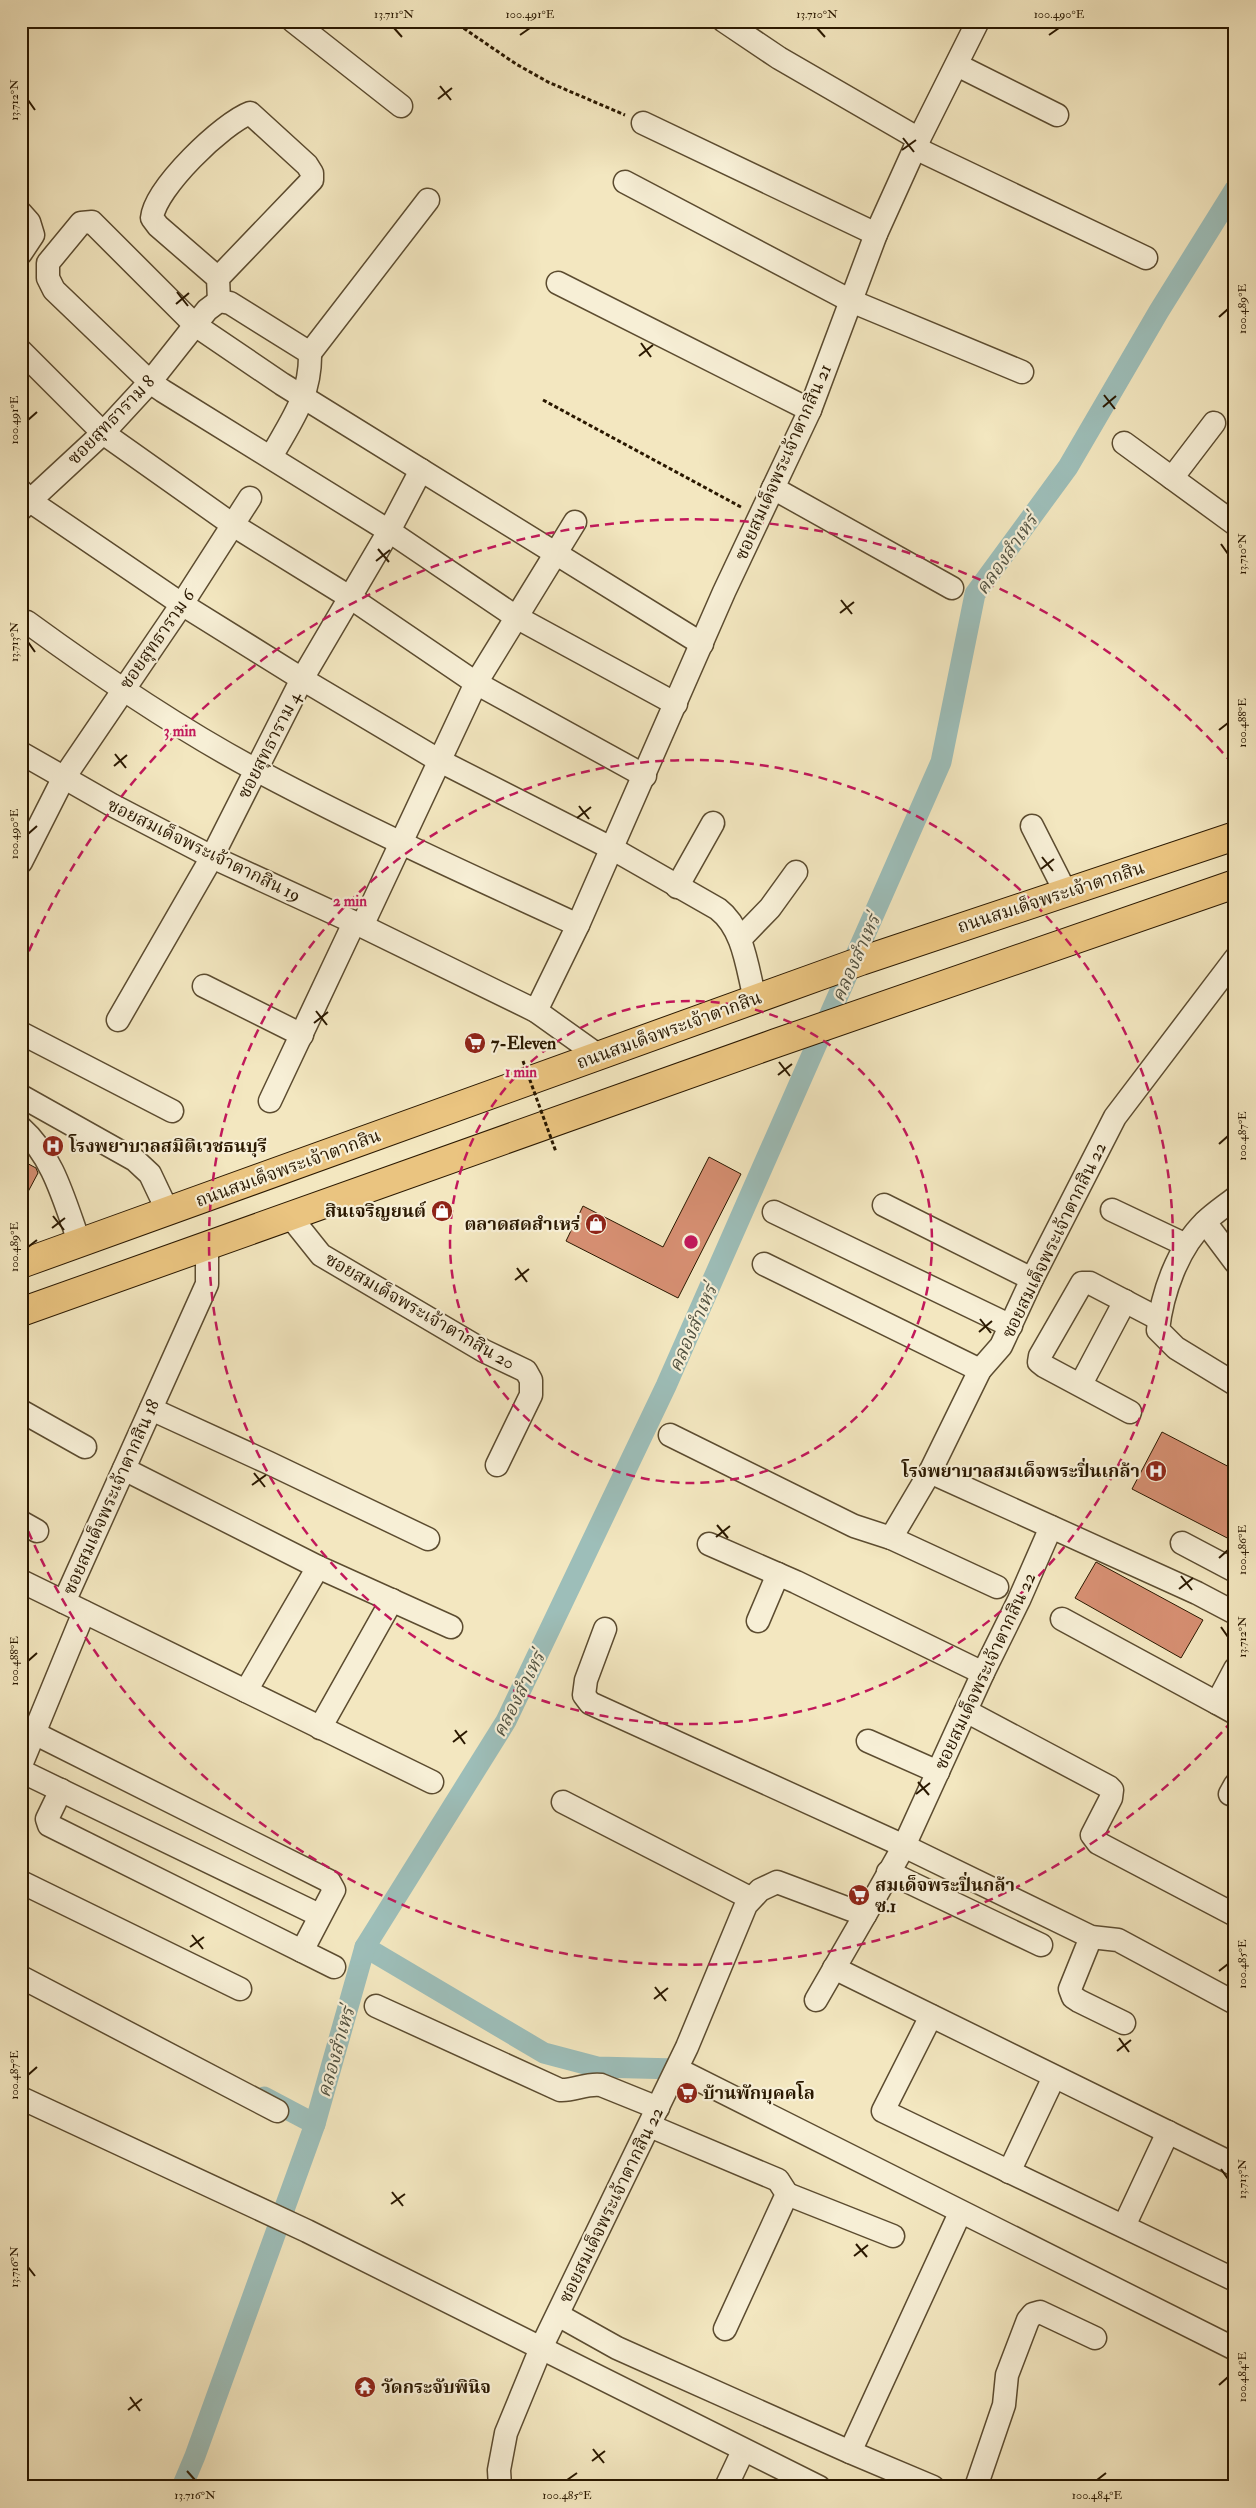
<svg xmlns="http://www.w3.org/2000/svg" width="1256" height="2508" viewBox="0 0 1256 2508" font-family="'IM FELL Double Pica','Noto Serif Thai',serif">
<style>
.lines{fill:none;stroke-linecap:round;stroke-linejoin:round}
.canal{stroke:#9dbeb9;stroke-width:21}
.building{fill:#d68f72;stroke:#2a1800}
.minor-casing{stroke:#5c4c30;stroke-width:25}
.major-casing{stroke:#2a1800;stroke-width:30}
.path{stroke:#2a1800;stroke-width:3;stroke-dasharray:4 2.5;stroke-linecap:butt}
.minor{stroke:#f7efd6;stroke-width:22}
.major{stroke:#eac480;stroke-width:28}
.path-bridge{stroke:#2a1800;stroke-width:3;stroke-dasharray:4 2.5;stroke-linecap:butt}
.ticks{fill:none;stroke:#2a1800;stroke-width:2}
.ring{fill:none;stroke:#c2185b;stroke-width:2.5;stroke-dasharray:9 6}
.labels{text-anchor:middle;stroke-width:4.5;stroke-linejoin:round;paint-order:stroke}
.street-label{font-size:18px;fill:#2a1800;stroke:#f7efd6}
.poi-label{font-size:18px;font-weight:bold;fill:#2a1800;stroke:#f7efd6;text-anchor:start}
.water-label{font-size:19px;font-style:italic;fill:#525241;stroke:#f7efd6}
.centre{fill:#c2185b;stroke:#f7efd6;stroke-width:2.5}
.ring-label{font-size:15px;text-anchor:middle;font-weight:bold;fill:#c2185b;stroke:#f7efd6;stroke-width:4.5;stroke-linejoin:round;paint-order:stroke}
.neatline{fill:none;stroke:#2a1800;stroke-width:2}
.ticks-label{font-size:12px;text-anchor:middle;fill:#2a1800}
</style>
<rect width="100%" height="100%" fill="#f3e7c0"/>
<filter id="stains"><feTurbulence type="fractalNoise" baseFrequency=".004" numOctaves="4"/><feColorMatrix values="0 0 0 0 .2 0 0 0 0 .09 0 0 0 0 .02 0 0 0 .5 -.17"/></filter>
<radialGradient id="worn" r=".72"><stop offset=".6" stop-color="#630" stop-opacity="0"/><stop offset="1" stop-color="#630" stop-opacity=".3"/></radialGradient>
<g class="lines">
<g class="canal">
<polyline points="365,1947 544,2053 597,2067 677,2069 690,2076"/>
<polyline points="264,2097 315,2124"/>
<polyline points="182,2487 195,2456 315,2124 365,1947 506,1721 666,1386 941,762 975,594 1068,467 1159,311 1235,189"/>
</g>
</g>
<g class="building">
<polygon points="709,1157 741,1174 678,1298 566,1241 583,1206 663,1247"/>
<polygon points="21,1160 36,1168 38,1173 21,1205"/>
<polygon points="1162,1432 1235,1470 1235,1542 1132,1489"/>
<polygon points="1096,1562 1203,1620 1181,1658 1075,1598"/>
</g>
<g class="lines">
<g class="minor-casing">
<g id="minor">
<polyline points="293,21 401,106"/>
<polyline points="724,21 779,58 919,139"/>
<polyline points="957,65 1057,115"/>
<polyline points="643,123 876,234"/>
<polyline points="915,148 1146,258"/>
<polyline points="625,182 851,301 1022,372"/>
<polyline points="21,213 29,222 33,235 21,253"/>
<path d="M218 278 158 226 152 218C155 188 223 123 250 113L307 165 312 173V180L218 278 219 301"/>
<polyline points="558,283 810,410"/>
<polyline points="21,351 103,433 233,525 351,598 476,683 645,776"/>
<polyline points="310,353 428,200"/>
<polyline points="1124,443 1235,524"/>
<polyline points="1172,478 1214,423"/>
<polyline points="773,488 952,588"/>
<path d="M21 491 30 501 180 603 302 679 440 761 613 849 718 909C744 929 747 968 755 999"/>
<path d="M21 509 103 433 150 382 207 310 219 301 230 303 310 353C311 396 291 421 271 457"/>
<path d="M27 622C101 676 177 728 258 771 363 827 471 876 578 925"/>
<polyline points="676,704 516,617 389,531 163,391 150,382 54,290 48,278 48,263 81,223 92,222 195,325 282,384 702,644"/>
<polyline points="21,753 112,805 212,857 362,926 536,1011 599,1056"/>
<polyline points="1032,826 1066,893"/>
<polyline points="21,862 63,779 182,604 250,498"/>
<polyline points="677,887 713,823"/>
<polyline points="362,926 476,683 575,522"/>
<polyline points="740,939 770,908 796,872"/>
<polyline points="204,986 302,1035"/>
<polyline points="536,1011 578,925 724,592 810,410 876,234 919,139 978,21"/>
<polyline points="118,1020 212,857 302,679 389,531 421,470"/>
<polyline points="21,1033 172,1111"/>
<polyline points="21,1096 135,1160 150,1174 168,1212"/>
<polyline points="270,1101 354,923"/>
<path d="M21 1128C54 1157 65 1204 80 1244"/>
<path d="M1235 1198C1225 1206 1214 1213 1205 1222 1178 1248 1162 1293 1158 1330L1176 1348 1235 1384"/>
<polyline points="884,1205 1032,1279"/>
<polyline points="1112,1210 1186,1245"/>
<polyline points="774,1212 1011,1326"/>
<polyline points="289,1215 321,1255 484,1351 526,1371 531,1380 531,1395 497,1465"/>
<polyline points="1205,1222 1235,1262"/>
<polyline points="764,1264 980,1370"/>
<polyline points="1081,1384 1125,1301"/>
<polyline points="151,1409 269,1463 428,1539"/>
<polyline points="21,1411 85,1447"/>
<polyline points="1130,1412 1044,1366 1039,1362 1040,1356 1082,1283 1090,1283 1159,1319"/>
<polyline points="670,1435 854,1526 891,1538 997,1587"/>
<polyline points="124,1469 318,1567 451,1627"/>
<polyline points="930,1472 1197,1593 1235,1613"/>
<polyline points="21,1522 37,1531"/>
<polyline points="891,1538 930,1472 980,1370 1001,1346 1032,1279 1115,1117 1235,959"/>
<polyline points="1182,1543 1235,1571"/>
<polyline points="709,1544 796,1582 983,1673"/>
<polyline points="21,1581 432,1782"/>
<polyline points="64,1602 207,1284 207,1244"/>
<polyline points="1062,1619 1217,1703"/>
<polyline points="758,1621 778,1574"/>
<polyline points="605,1629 586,1680 584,1695 590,1703 904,1846 1091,1937 1118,1940 1235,2003"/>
<polyline points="1235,1669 1217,1703 1235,1713"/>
<polyline points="246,1691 318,1567"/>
<polyline points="966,1711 1109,1787 1112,1790 1111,1798 1092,1835 1098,1843 1235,1915"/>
<polyline points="320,1728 392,1600"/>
<polyline points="34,1733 329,1881 334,1890 302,1951"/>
<polyline points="868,1741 938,1772"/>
<polyline points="21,1765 84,1612"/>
<polyline points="21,1771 319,1915"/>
<polyline points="61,1790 47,1819 49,1825 334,1967"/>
<polyline points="1230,1794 1235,1785"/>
<polyline points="563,1802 750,1898"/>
<polyline points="888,1872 1041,1945"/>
<polyline points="21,1882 240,1989"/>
<polyline points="1091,1937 1070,1989 1073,1997 1079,2001 1124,2023"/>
<polyline points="834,1968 1235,2165"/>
<polyline points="21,1977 277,2111"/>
<polyline points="816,2000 865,1915"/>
<path d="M376 2006 560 2090C574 2091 586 2083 601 2085L658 2108"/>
<polyline points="931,2016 883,2111 1235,2280"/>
<polyline points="677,2069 1235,2349"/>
<polyline points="21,2098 307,2231 819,2487"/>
<polyline points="650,2126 778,2180 787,2194 725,2329"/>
<polyline points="1009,2172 1054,2077"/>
<polyline points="787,2194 893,2236"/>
<polyline points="1124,2226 1168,2132"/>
<polyline points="558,2315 617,2348 850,2452 933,2487"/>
<polyline points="850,2452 960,2213"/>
<polyline points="500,2487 499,2470 506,2433 541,2348 687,2047 746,1905 760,1890 777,1882 865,1915 904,1846 983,1673 1019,1600 1051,1527"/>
<polyline points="726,2487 743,2451"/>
<polyline points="976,2487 1004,2405 1007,2375 1028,2320 1033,2314 1040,2312 1095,2338"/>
</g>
</g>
<g class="major-casing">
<g id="major">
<polyline points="21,1264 861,961 1235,836"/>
<polyline points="21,1312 776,1043 1235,884"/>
</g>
</g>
<g class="path">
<polyline points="453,21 516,64 548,82 625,115"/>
<polyline points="543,400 741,507"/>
</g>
<use href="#minor" class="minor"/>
<use href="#major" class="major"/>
<polyline class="path-bridge" points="523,1061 556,1152"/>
</g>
<path class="ticks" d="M394 28 402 37M817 28 825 37M520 35 530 28M1049 35 1059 28M440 86 451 100M438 99 452 88M28 100 35 110M903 138 914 152M902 150 916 140M177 292 188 306M176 304 189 293M1219 317 1228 309M641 343 651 357M639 356 653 345M1104 395 1115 409M1103 407 1116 396M28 420 37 412M1221 544 1228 554M378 549 389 562M376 561 390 550M841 600 852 614M840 613 854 602M28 642 35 652M1219 730 1228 723M115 754 126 768M114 766 127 755M579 806 589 819M577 818 591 807M28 834 37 826M1042 857 1053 871M1041 869 1054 859M316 1011 327 1025M314 1023 328 1012M779 1062 790 1076M778 1075 792 1064M1219 1144 1228 1136M53 1216 64 1230M52 1228 65 1218M28 1247 37 1240M517 1268 527 1282M515 1280 529 1269M980 1319 991 1333M979 1332 992 1321M254 1473 265 1487M252 1485 266 1475M717 1525 728 1538M716 1537 730 1526M1219 1558 1228 1550M1181 1576 1192 1590M1179 1589 1193 1578M1221 1627 1228 1637M28 1661 37 1653M455 1730 465 1744M453 1742 467 1731M918 1782 929 1795M916 1794 930 1783M192 1935 203 1949M190 1947 204 1937M1219 1971 1228 1964M655 1987 666 2001M654 1999 668 1988M1119 2038 1129 2052M1117 2051 1131 2040M28 2075 37 2067M1221 2169 1228 2179M392 2192 403 2206M391 2204 405 2194M856 2244 867 2257M854 2256 868 2245M28 2267 35 2276M1219 2385 1228 2377M130 2397 140 2411M128 2410 142 2399M593 2449 604 2463M592 2461 605 2451M187 2471 195 2480M567 2480 577 2473M1097 2480 1106 2473"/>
<g class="ring">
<circle cx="691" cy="1242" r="241"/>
<circle cx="691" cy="1242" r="482"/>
<path d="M1232 1721A723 723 0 0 1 23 1519M23 965A723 723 0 0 1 1232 763"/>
</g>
<defs>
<g id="supermarket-disc" transform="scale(1.125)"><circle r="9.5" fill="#8f2418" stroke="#f7efd6"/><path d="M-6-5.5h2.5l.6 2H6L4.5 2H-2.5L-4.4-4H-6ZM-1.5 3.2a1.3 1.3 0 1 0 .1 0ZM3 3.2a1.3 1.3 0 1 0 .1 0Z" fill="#fff"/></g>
<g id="hospital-disc" transform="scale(1.125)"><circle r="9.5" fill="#8f2418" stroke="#f7efd6"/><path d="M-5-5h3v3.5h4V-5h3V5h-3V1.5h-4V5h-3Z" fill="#fff"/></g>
<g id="shop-disc" transform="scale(1.125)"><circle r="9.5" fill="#8f2418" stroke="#f7efd6"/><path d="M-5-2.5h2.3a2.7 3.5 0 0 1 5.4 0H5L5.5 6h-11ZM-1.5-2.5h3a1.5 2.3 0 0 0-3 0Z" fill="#fff"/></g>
<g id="temple-disc" transform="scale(1.125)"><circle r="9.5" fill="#8f2418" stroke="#f7efd6"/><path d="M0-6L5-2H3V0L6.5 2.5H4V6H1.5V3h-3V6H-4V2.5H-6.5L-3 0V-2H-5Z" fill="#fff"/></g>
</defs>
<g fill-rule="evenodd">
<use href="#supermarket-disc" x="475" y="1043"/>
<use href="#hospital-disc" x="53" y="1146"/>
<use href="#shop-disc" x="442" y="1211"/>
<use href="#shop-disc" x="596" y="1224"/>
<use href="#hospital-disc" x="1156" y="1471"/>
<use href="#supermarket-disc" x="859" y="1895"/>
<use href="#supermarket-disc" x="687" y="2093"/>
<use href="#temple-disc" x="365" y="2387"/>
</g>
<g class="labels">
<g class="street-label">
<text transform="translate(111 420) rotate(-46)" y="6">ซอยสุทธาราม 8</text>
<text transform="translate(783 462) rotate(-66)" y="6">ซอยสมเด็จพระเจ้าตากสิน 21</text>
<text transform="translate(157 639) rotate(-55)" y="6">ซอยสุทธาราม 6</text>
<text transform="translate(269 745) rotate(-63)" y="6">ซอยสุทธาราม 4</text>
<text transform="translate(204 850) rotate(26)" y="6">ซอยสมเด็จพระเจ้าตากสิน 19</text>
<text transform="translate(1051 897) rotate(-18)" y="6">ถนนสมเด็จพระเจ้าตากสิน</text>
<text transform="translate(669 1030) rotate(-20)" y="6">ถนนสมเด็จพระเจ้าตากสิน</text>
<text transform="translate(288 1168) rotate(-20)" y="6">ถนนสมเด็จพระเจ้าตากสิน</text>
<text transform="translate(1054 1240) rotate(-64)" y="6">ซอยสมเด็จพระเจ้าตากสิน 22</text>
<text transform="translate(420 1311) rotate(30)" y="6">ซอยสมเด็จพระเจ้าตากสิน 20</text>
<text transform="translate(111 1497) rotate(-66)" y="6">ซอยสมเด็จพระเจ้าตากสิน 18</text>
<text transform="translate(985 1671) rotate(-65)" y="6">ซอยสมเด็จพระเจ้าตากสิน 22</text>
<text transform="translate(611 2205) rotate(-64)" y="6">ซอยสมเด็จพระเจ้าตากสิน 22</text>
</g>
<g class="poi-label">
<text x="491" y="1049">7-Eleven</text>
<text x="69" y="1152">โรงพยาบาลสมิติเวชธนบุรี</text>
<text x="426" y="1217" text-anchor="end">สินเจริญยนต์</text>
<text x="580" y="1230" text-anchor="end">ตลาดสดสำเหร่</text>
<text x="1140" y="1477" text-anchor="end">โรงพยาบาลสมเด็จพระปิ่นเกล้า</text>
<text x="875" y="1891">สมเด็จพระปิ่นกล้า<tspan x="875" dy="21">ซ.1</tspan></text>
<text x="703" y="2099">บ้านพักบุคคโล</text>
<text x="381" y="2393">วัดกระจับพินิจ</text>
</g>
<g class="water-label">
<text transform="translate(1006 554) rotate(-55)" y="7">คลองสำเหร่</text>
<text transform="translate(855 958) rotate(-66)" y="7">คลองสำเหร่</text>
<text transform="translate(692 1328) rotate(-66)" y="7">คลองสำเหร่</text>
<text transform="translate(518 1694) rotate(-63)" y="7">คลองสำเหร่</text>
<text transform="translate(335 2052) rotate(-74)" y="7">คลองสำเหร่</text>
</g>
</g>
<circle cx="691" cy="1242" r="8" class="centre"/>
<g class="ring-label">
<text x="180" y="736">3 min</text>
<text x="350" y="906">2 min</text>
<text x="521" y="1077">1 min</text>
</g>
<rect width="1256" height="2508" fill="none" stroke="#f3e7c0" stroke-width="55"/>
<rect x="28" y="28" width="1200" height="2452" class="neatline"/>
<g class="ticks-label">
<text x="394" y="18">13.711°N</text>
<text x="530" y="18">100.491°E</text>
<text x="817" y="18">13.710°N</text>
<text x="1059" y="18">100.490°E</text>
<text transform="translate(14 100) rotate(-90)" y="4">13.712°N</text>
<text transform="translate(1242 309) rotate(-90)" y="4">100.489°E</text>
<text transform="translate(14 420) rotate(-90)" y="4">100.491°E</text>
<text transform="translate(1242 554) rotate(-90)" y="4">13.710°N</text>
<text transform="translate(14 642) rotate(-90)" y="4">13.713°N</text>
<text transform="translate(1242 723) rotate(-90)" y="4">100.488°E</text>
<text transform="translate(14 834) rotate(-90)" y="4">100.490°E</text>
<text transform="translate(1242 1136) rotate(-90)" y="4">100.487°E</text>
<text transform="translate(14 1247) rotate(-90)" y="4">100.489°E</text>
<text transform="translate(1242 1550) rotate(-90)" y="4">100.486°E</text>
<text transform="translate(1242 1637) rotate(-90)" y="4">13.712°N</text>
<text transform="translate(14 1661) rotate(-90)" y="4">100.488°E</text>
<text transform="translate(1242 1964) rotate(-90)" y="4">100.485°E</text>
<text transform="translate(14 2075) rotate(-90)" y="4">100.487°E</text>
<text transform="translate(1242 2179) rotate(-90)" y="4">13.713°N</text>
<text transform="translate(14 2267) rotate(-90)" y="4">13.716°N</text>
<text transform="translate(1242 2377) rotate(-90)" y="4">100.484°E</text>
<text x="195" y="2499">13.716°N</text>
<text x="567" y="2499">100.485°E</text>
<text x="1097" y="2499">100.484°E</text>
</g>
<rect width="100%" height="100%" filter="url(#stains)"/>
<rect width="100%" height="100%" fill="url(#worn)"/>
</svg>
